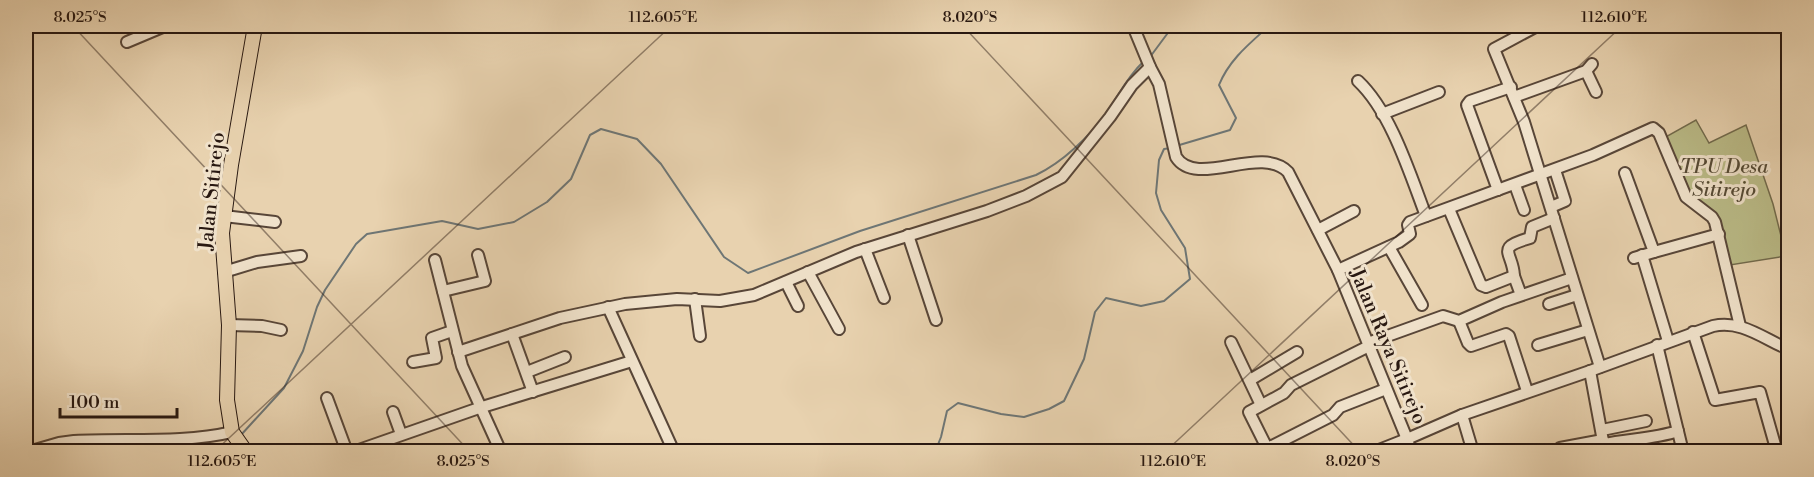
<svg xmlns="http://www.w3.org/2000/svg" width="1814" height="477" viewBox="0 0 1814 477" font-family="'Libre Bodoni',serif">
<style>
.green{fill:#babb87;stroke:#716a4c;stroke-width:1.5}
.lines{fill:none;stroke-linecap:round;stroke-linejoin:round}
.stream{stroke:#6e7675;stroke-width:2}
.minor-casing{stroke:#584638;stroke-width:14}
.major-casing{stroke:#281811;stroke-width:16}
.minor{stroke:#f0e2cb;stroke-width:10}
.major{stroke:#e8d2af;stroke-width:14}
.ticks{fill:none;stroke:#281811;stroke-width:1.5;stroke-opacity:0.45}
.labels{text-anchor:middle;stroke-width:6;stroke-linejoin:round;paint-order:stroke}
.park-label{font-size:20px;font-style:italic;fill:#544934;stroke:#f0e2cb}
.street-label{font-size:20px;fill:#281811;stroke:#f0e2cb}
.neatline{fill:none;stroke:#281811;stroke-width:2}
.ticks-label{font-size:15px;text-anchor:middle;fill:#281811}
</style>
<rect width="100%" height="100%" fill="#e8d2af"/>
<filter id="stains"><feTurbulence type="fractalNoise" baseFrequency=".00333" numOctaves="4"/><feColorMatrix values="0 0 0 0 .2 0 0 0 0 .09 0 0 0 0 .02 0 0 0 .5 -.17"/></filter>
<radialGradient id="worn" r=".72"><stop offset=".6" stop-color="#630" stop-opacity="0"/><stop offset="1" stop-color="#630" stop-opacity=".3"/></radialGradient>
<polygon class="green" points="1696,120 1709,143 1746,125 1773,204 1786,256 1730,265 1719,221 1691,199 1662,139"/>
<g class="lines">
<g class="stream">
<polyline points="1150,57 1173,26"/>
<path d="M1176 146 1230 130 1236 118 1219 85C1229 60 1249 44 1269 26"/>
<path d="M241 435 284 388 303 351 317 307 325 290 356 244 367 234 442 221 478 229 514 222 547 202 571 179 590 135 601 129 637 139 661 164 724 257 748 273 860 231 1036 175C1063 162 1089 137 1107 112 1119 95 1127 77 1143 62"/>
<polyline points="224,452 233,443"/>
<polyline points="935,452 941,437 947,411 958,403 1001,414 1024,417 1049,409 1064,401 1084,359 1095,312 1106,298 1141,306 1164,301 1190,279 1185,248 1161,210 1156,193 1159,160 1164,149 1171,148"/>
</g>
<g class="minor-casing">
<g id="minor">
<path d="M1133 26 1150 67 1159 84 1176 157C1196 189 1261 144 1288 172L1338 270 1407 439 1462 415 1590 371 1713 326C1742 320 1762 338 1788 349"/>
<polyline points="1537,26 1494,49 1524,122 1600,367"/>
<polyline points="127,42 165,26"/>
<polyline points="1586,71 1596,92"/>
<path d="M1358 81C1391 112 1410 174 1426 216"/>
<polyline points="1514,97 1586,71 1592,64"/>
<polyline points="1382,114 1439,92"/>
<polyline points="1625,173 1654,252 1634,258"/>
<polyline points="1515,185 1524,210"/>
<polyline points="1498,190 1467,105 1470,101 1511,87"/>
<polyline points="1551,207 1565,201 1555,170"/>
<polyline points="1449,209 1481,285 1486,287 1514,276 1521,295"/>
<polyline points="224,216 275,222"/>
<polyline points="1318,230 1354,211"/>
<polyline points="908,235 936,320"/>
<polyline points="1389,247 1422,305"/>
<polyline points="865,249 884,298"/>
<polyline points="1654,252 1719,234"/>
<polyline points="1642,255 1668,341"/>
<polyline points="435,260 462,366 501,452"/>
<polyline points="1338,270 1399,242 1410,234 1408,225 1410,222 1593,155 1653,128 1659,133 1686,197 1712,217 1715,222 1740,326"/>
<polyline points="224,272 257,262 301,256"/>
<polyline points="808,272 839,329"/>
<path d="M1514 276C1513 252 1494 248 1530 238L1532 227 1554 218"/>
<polyline points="786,282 798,306"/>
<polyline points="443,291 485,281 478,255"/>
<polyline points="695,299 700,336"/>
<polyline points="1549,304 1577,295"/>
<polyline points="608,307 674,452"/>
<polyline points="1459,321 1468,343 1471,346 1506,334 1509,336 1527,391"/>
<polyline points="229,325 262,326 281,330"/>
<polyline points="1693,332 1715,400 1760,392 1777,452"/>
<polyline points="512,334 533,392"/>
<polyline points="1231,342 1261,405"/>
<polyline points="1368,343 1443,316 1459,321 1502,302 1572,278"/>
<polyline points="1538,345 1588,330"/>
<polyline points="1657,345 1683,452"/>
<polyline points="458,352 560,318 625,304 677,299 720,301 754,295 856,252 987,211 1026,196 1062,177 1110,117 1132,85 1150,67"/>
<polyline points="413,362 436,358 432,338 452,331"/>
<polyline points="1590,371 1605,452"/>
<polyline points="527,372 565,357"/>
<polyline points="1250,380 1297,352"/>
<polyline points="327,398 347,452"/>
<polyline points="393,412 401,434"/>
<polyline points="1462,415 1473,452"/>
<polyline points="1602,430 1646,421"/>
<path d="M1604 444C1628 439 1654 439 1678 431"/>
<polyline points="1268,448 1333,415 1340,407 1386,389"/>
<polyline points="1560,448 1603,440"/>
<path d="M28 452 59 443 74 441C127 438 181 444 232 432"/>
<polyline points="353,452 479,408 632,361"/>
<polyline points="1269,452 1249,412 1284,393 1291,385 1369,346"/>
<polyline points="1374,452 1407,439 1411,452"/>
</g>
</g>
<g class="major-casing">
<polyline id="major" points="246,452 232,432 227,400 229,325 222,233 231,165 255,26"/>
</g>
<use href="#minor" class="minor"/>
<use href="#major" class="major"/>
</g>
<path class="ticks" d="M73 26 470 452M963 26 1360 452M214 452 671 26M1165 452 1622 26"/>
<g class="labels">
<g class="park-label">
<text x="1724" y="173">TPU Desa<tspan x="1724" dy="23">Sitirejo</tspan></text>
</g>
<g class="street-label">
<text transform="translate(211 191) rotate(-84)" y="7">Jalan Sitirejo</text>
<text transform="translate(1389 346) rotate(67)" y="7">Jalan Raya Sitirejo</text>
</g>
</g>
<rect width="1814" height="477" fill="none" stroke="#e8d2af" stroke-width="66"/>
<path d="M60 408v9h117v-9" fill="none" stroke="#281811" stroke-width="3"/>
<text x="69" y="408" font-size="18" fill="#281811" stroke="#f0e2cb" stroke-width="4.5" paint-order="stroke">100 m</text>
<rect x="33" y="33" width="1748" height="411" class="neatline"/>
<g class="ticks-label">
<text x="80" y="22">8.025°S</text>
<text x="663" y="22">112.605°E</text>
<text x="970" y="22">8.020°S</text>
<text x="1614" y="22">112.610°E</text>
<text x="222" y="466">112.605°E</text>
<text x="463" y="466">8.025°S</text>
<text x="1173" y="466">112.610°E</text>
<text x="1353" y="466">8.020°S</text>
</g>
<rect width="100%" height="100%" filter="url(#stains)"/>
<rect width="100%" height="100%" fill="url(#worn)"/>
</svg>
